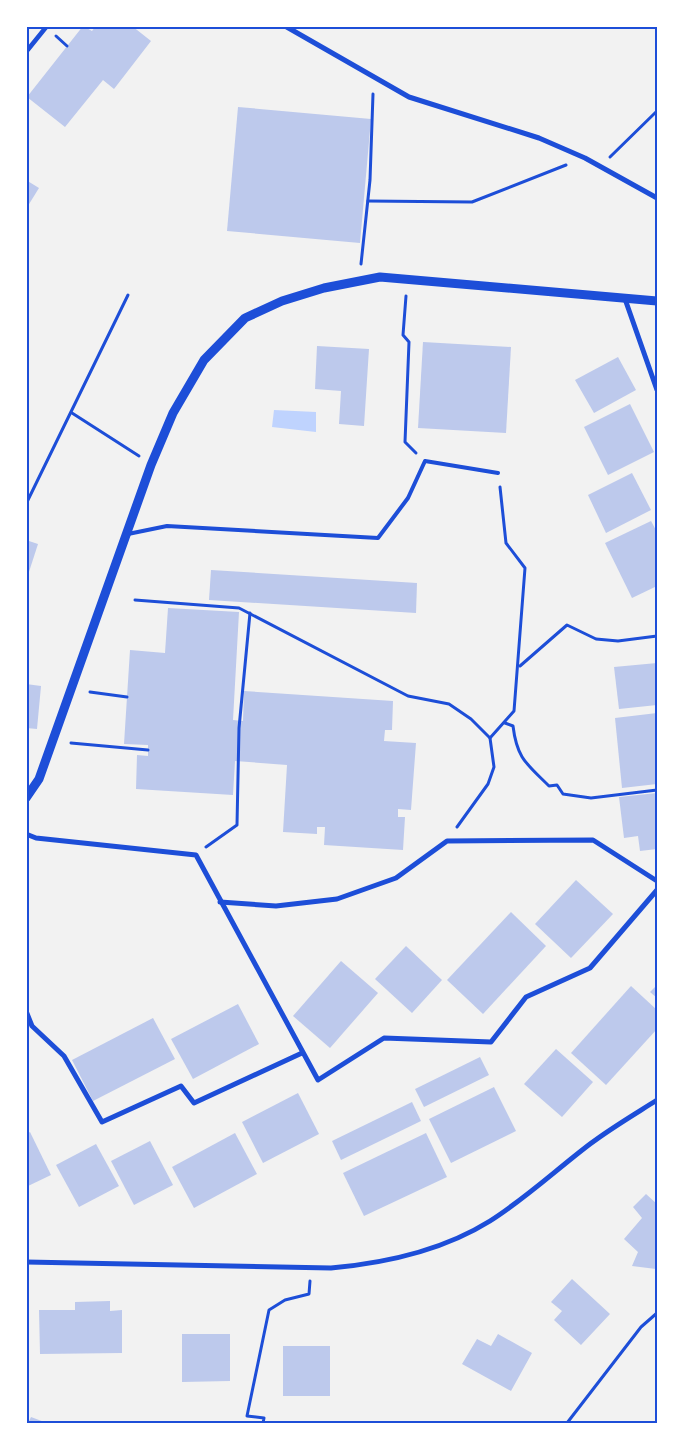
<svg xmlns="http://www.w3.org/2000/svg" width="683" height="1449" viewBox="0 0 683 1449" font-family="Figtree,sans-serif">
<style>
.water{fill:#bfd3fe}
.building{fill:#bdc9ec}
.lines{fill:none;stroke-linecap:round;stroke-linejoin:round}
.path{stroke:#1d4ed8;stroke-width:3}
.service{stroke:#1d4ed8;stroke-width:4}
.pedestrian{stroke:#1d4ed8;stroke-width:4.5}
.minor{stroke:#1d4ed8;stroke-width:5}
.tertiary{stroke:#1d4ed8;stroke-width:9}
.neatline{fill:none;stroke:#1d4ed8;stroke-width:2}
</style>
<rect width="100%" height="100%" fill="#f2f2f2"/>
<polygon class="water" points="274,410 316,412 316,432 272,427"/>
<g class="building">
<polygon points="83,26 92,31 96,26 132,26 151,41 114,89 103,80 65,127 27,97"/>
<polygon points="238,107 371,119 360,243 227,231"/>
<polygon points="26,180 39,188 26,209"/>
<polygon points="423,342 511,347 506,433 418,428"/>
<polygon points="317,346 369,349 364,426 339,424 341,391 315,389"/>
<polygon points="618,357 636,390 594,413 575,380"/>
<polygon points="630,404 654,452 608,475 584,427"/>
<polygon points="632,473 651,510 606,533 588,495"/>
<polygon points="651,521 657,532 657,586 632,598 605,543"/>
<polygon points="26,540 38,544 27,578 26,578"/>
<polygon points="211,570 417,583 416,613 209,600"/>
<polygon points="168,608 239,612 233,720 243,721 244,691 393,701 392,730 385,730 384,741 416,743 411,810 398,809 398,817 405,817 403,850 324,845 325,827 317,827 317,834 283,832 287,765 235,761 233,795 136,789 137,755 148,756 148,745 124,744 130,650 165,653"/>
<polygon points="657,663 657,705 619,709 614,667"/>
<polygon points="26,684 41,686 37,729 26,728"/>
<polygon points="657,713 657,784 622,788 615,718"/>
<polygon points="657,793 657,849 640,851 638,836 624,838 619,797"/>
<polygon points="576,880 613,914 571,958 535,924"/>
<polygon points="511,912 546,946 483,1014 447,980"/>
<polygon points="406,946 442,980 412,1013 375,979"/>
<polygon points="341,961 378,993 330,1048 293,1016"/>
<polygon points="657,985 657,998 650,992"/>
<polygon points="631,986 657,1010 657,1029 606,1085 571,1053"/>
<polygon points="238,1004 259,1044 193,1079 171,1039"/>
<polygon points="153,1018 175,1059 93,1101 72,1060"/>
<polygon points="556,1049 593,1082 562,1117 524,1084"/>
<polygon points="480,1057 489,1075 424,1107 415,1089"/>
<polygon points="494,1087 516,1131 451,1163 429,1119"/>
<polygon points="298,1093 319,1134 263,1163 242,1122"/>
<polygon points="412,1102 421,1121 341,1160 332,1141"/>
<polygon points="30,1132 51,1175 26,1187 26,1134"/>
<polygon points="235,1133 257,1174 194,1208 172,1167"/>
<polygon points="426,1133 447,1177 364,1216 343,1173"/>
<polygon points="150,1141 173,1185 134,1205 111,1161"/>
<polygon points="96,1144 119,1186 79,1207 56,1165"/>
<polygon points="646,1194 657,1204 656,1269 632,1266 638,1252 624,1239 642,1218 633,1207"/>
<polygon points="572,1279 610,1314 581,1345 554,1320 562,1311 551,1302"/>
<polygon points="110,1301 110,1311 122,1310 122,1353 40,1354 39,1310 75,1310 75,1302"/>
<polygon points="182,1334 230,1334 230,1381 182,1382"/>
<polygon points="498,1334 532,1353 511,1391 462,1364 477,1339 491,1346"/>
<rect x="283" y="1346" width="47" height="50"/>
<polygon points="31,1417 47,1423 28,1423"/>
</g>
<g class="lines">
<g class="path">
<polyline points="56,36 67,46"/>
<polyline points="610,157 657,111"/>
<polyline points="368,201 472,202 566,165"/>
<polyline points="361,264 370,180 373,94"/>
<polyline points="406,296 403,335 409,342 405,442 416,453"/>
<polyline points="72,413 139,456"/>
<polyline points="26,504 128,295"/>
<polyline points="135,600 239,608 408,696 449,704 471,719 490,738 494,767 488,784 457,827"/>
<polyline points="520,666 567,625 596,639 618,641 657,636"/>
<polyline points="90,692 127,697"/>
<path d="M505 723 513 726C517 759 527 764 549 786L557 785 563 794 591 798 657 790"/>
<polyline points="490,738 514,711 525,568 506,543 500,487"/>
<polyline points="71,743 148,750"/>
<polyline points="206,847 237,825 239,728 250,613"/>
<polyline points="263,1423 264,1418 247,1416 269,1310 285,1300 309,1294 310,1281"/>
<polyline points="567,1423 641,1327 657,1313"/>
</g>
<polyline class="service" points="128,534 167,526 378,538 408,498 425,461 498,473"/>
<polyline class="pedestrian" points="26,52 47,26"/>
<g class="minor">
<polyline points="285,26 409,97 539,138 585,158 657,198"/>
<polyline points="625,299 657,390"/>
<polyline points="26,834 36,838 196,855 318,1080 384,1038 491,1042 526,997 590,968 657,890"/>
<polyline points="220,902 276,906 337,899 396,878 447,841 593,840 657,881"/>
<polyline points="26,1011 32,1026 64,1056 102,1122 181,1086 194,1103 302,1053"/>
<path d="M26 1262 331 1268C387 1263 442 1251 490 1221 525 1199 557 1169 590 1144 611 1128 635 1114 657 1100"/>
</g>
<polyline class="tertiary" points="26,798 39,779 151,465 173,413 204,360 245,318 282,301 324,288 380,277 657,301"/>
</g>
<rect width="683" height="1449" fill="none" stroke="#ffffff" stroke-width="55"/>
<rect x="28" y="28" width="628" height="1394" class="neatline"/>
</svg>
